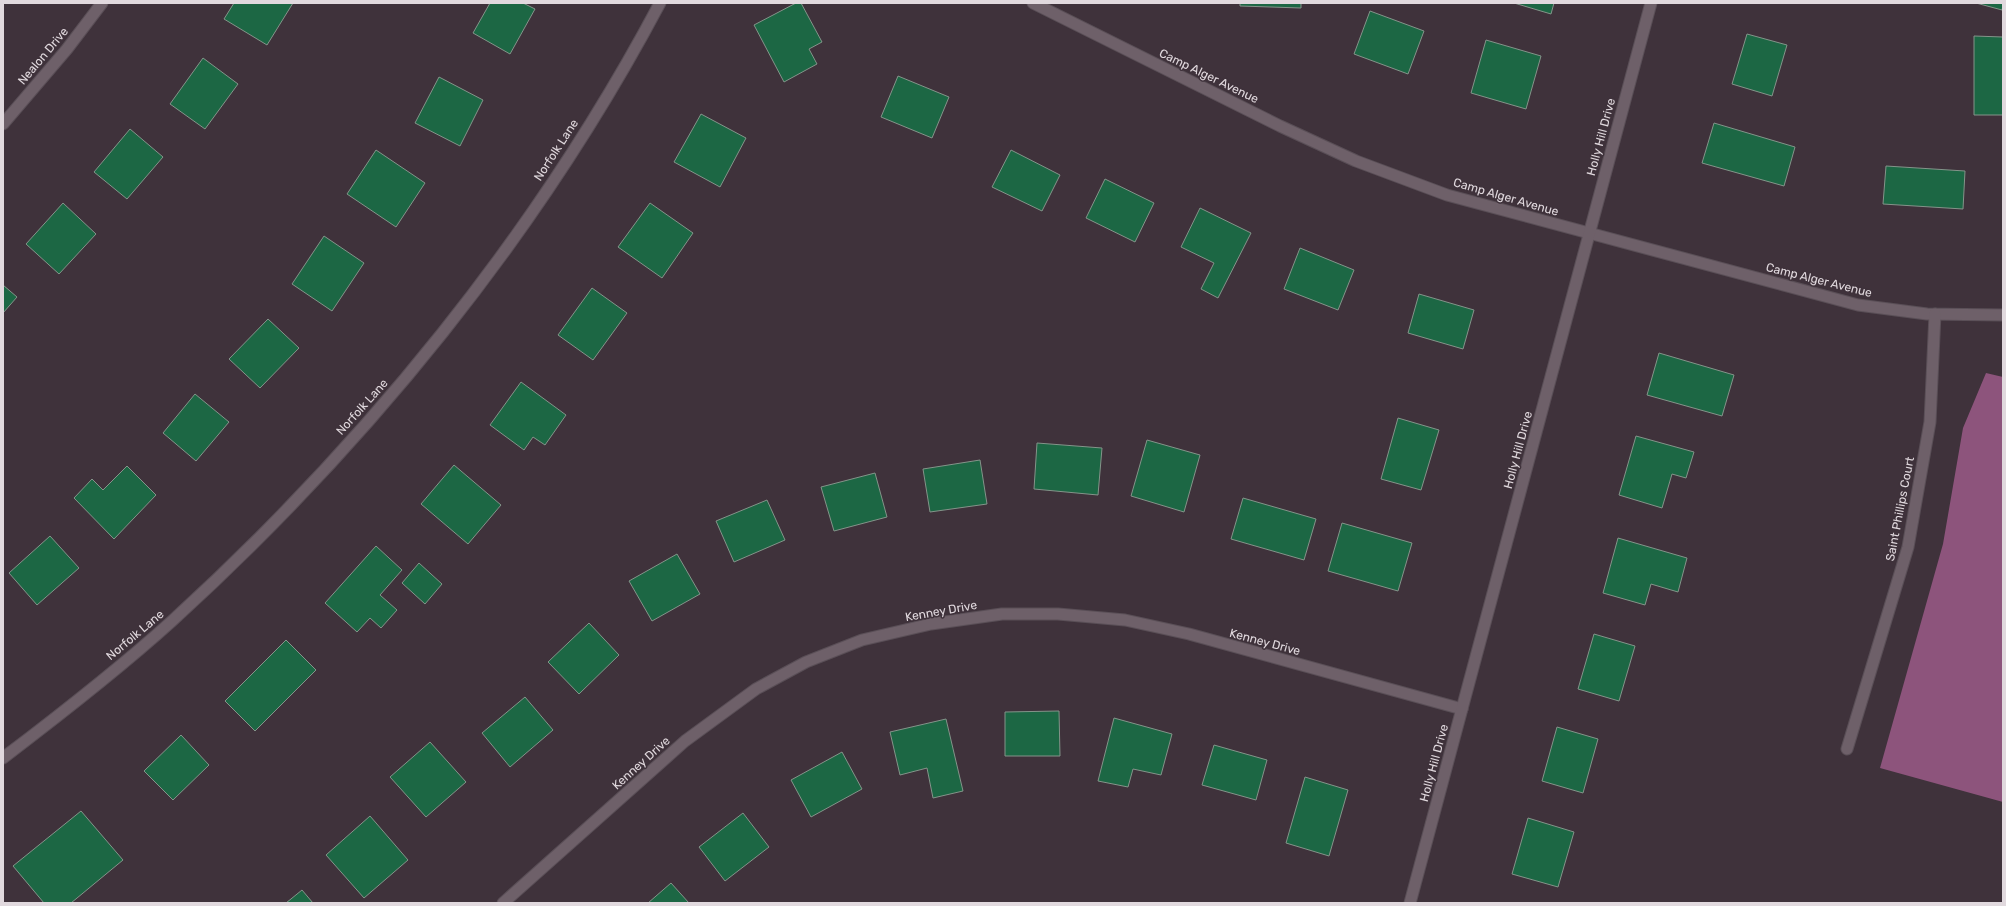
<svg xmlns="http://www.w3.org/2000/svg" width="2006" height="906" viewBox="0 0 2006 906" font-family="Rubik,sans-serif">
<style>
.forest{fill:#8d547c}
.building{fill:#1c6744;stroke:#84948a}
.lines{fill:none;stroke-linecap:round;stroke-linejoin:round}
.minor-casing{stroke:#5a4f57;stroke-width:13}
.minor{stroke:#6e6069;stroke-width:11}
.labels{text-anchor:middle;stroke-width:3;stroke-linejoin:round;paint-order:stroke}
.street-label{font-size:12px;fill:#e1d9de;stroke:#3f323b}
</style>
<rect width="100%" height="100%" fill="#3f323b"/>
<polygon class="forest" points="1986,373 2003,377 2003,802 1880,768 1943,544 1963,428"/>
<g class="building">
<polygon points="234,3 293,3 267,45 224,19"/>
<polygon points="490,3 523,3 535,9 510,54 473,33"/>
<polygon points="796,3 801,3 822,42 809,49 817,64 784,82 754,25"/>
<polygon points="1240,3 1301,3 1301,8 1240,6"/>
<polygon points="1514,3 1554,3 1551,14"/>
<polygon points="1976,3 2003,3 2003,6 2002,10"/>
<polygon points="1370,11 1424,31 1408,74 1354,54"/>
<polygon points="1747,34 1787,45 1772,96 1732,84"/>
<polygon points="1974,36 2003,37 2003,115 1974,115"/>
<polygon points="1486,40 1541,56 1526,109 1471,93"/>
<polygon points="203,58 238,84 205,129 170,104"/>
<polygon points="898,76 949,97 932,138 881,117"/>
<polygon points="439,77 483,100 460,146 415,123"/>
<polygon points="701,114 746,138 720,187 674,162"/>
<polygon points="1714,123 1795,147 1784,186 1702,163"/>
<polygon points="130,129 163,157 127,199 94,172"/>
<polygon points="376,150 425,183 396,227 347,194"/>
<polygon points="1011,150 1060,175 1042,211 992,187"/>
<polygon points="1886,166 1965,171 1963,209 1883,204"/>
<polygon points="1105,179 1154,203 1135,242 1086,218"/>
<polygon points="63,203 96,234 59,274 26,244"/>
<polygon points="650,203 693,233 662,278 618,247"/>
<polygon points="1200,208 1251,233 1218,298 1201,289 1214,263 1181,247"/>
<polygon points="324,236 364,263 332,311 292,284"/>
<polygon points="1300,248 1354,270 1338,310 1284,289"/>
<polygon points="3,285 17,297 3,313"/>
<polygon points="592,288 627,313 593,360 558,335"/>
<polygon points="1419,294 1474,310 1463,349 1408,333"/>
<polygon points="268,319 299,348 260,388 229,359"/>
<polygon points="1659,353 1734,375 1722,416 1647,395"/>
<polygon points="521,382 566,415 545,445 533,437 524,450 490,425"/>
<polygon points="195,394 229,422 196,461 163,433"/>
<polygon points="1398,418 1439,430 1421,490 1381,479"/>
<polygon points="1636,436 1694,452 1686,478 1672,474 1662,508 1619,495"/>
<polygon points="1147,440 1200,455 1184,512 1131,496"/>
<polygon points="1037,443 1102,448 1098,495 1034,489"/>
<polygon points="980,460 987,504 930,512 923,469"/>
<polygon points="454,465 501,505 468,544 421,504"/>
<polygon points="127,466 156,495 114,539 74,498 92,479 103,490"/>
<polygon points="875,473 887,517 834,531 821,487"/>
<polygon points="1243,498 1316,519 1304,560 1231,539"/>
<polygon points="767,500 785,540 734,562 716,521"/>
<polygon points="1342,523 1412,543 1398,591 1328,571"/>
<polygon points="50,536 79,568 37,605 9,573"/>
<polygon points="1618,538 1687,558 1678,592 1651,584 1645,605 1603,593"/>
<polygon points="376,546 402,570 380,595 397,610 381,628 370,618 357,632 325,603"/>
<polygon points="677,554 700,594 652,621 629,581"/>
<polygon points="419,563 442,584 425,604 402,583"/>
<polygon points="589,623 619,655 579,694 548,662"/>
<polygon points="1594,634 1635,646 1619,701 1578,689"/>
<polygon points="286,640 316,670 255,731 225,701"/>
<polygon points="525,697 553,730 510,767 482,733"/>
<polygon points="1059,711 1060,756 1005,756 1005,712"/>
<polygon points="1114,718 1172,734 1161,775 1133,769 1128,787 1098,781"/>
<polygon points="946,719 963,791 933,798 927,768 900,775 890,732"/>
<polygon points="1557,727 1598,739 1583,793 1542,781"/>
<polygon points="181,735 209,765 173,800 144,771"/>
<polygon points="430,742 466,782 426,817 390,777"/>
<polygon points="1214,745 1267,760 1256,800 1202,785"/>
<polygon points="842,752 862,789 811,817 791,780"/>
<polygon points="1305,777 1348,790 1329,856 1286,843"/>
<polygon points="81,811 123,860 71,903 44,903 13,866"/>
<polygon points="743,813 769,847 725,881 699,847"/>
<polygon points="370,816 408,860 364,898 326,855"/>
<polygon points="1528,818 1574,832 1558,887 1512,874"/>
<polygon points="671,883 689,903 648,903"/>
<polygon points="302,890 313,903 286,903"/>
</g>
<g class="lines">
<g class="minor-casing">
<g id="minor">
<polyline points="1033,3 1280,126 1356,161 1447,195 1858,305 1927,314 2003,315"/>
<polyline points="3,124 67,49 102,3"/>
<polyline points="1847,749 1908,547 1930,422 1935,314"/>
<path d="M3 758C61 714 119 669 172 621 366 444 537 235 660 3"/>
<polyline points="503,903 685,741 756,689 806,662 862,640 931,624 1002,614 1058,614 1125,620 1189,634 1462,709"/>
<polyline points="1410,903 1651,3"/>
</g>
</g>
<use href="#minor" class="minor"/>
</g>
<g class="labels">
<g class="street-label">
<text transform="translate(43 56) rotate(-50)" y="4">Nealon Drive</text>
<text transform="translate(1209 76) rotate(26)" y="4">Camp Alger Avenue</text>
<text transform="translate(1601 137) rotate(-75)" y="4">Holly Hill Drive</text>
<text transform="translate(556 150) rotate(-57)" y="4">Norfolk Lane</text>
<text transform="translate(1506 197) rotate(16)" y="4">Camp Alger Avenue</text>
<text transform="translate(1819 280) rotate(14)" y="4">Camp Alger Avenue</text>
<text transform="translate(362 407) rotate(-48)" y="4">Norfolk Lane</text>
<text transform="translate(1518 450) rotate(-75)" y="4">Holly Hill Drive</text>
<text transform="translate(1900 509) rotate(-79)" y="4">Saint Phillips Court</text>
<text transform="translate(941 611) rotate(-10)" y="4">Kenney Drive</text>
<text transform="translate(135 635) rotate(-40)" y="4">Norfolk Lane</text>
<text transform="translate(1265 642) rotate(15)" y="4">Kenney Drive</text>
<text transform="translate(641 763) rotate(-42)" y="4">Kenney Drive</text>
<text transform="translate(1434 763) rotate(-75)" y="4">Holly Hill Drive</text>
</g>
</g>
<rect width="2006" height="906" fill="none" stroke="#e1d9de" stroke-width="8"/>
</svg>
